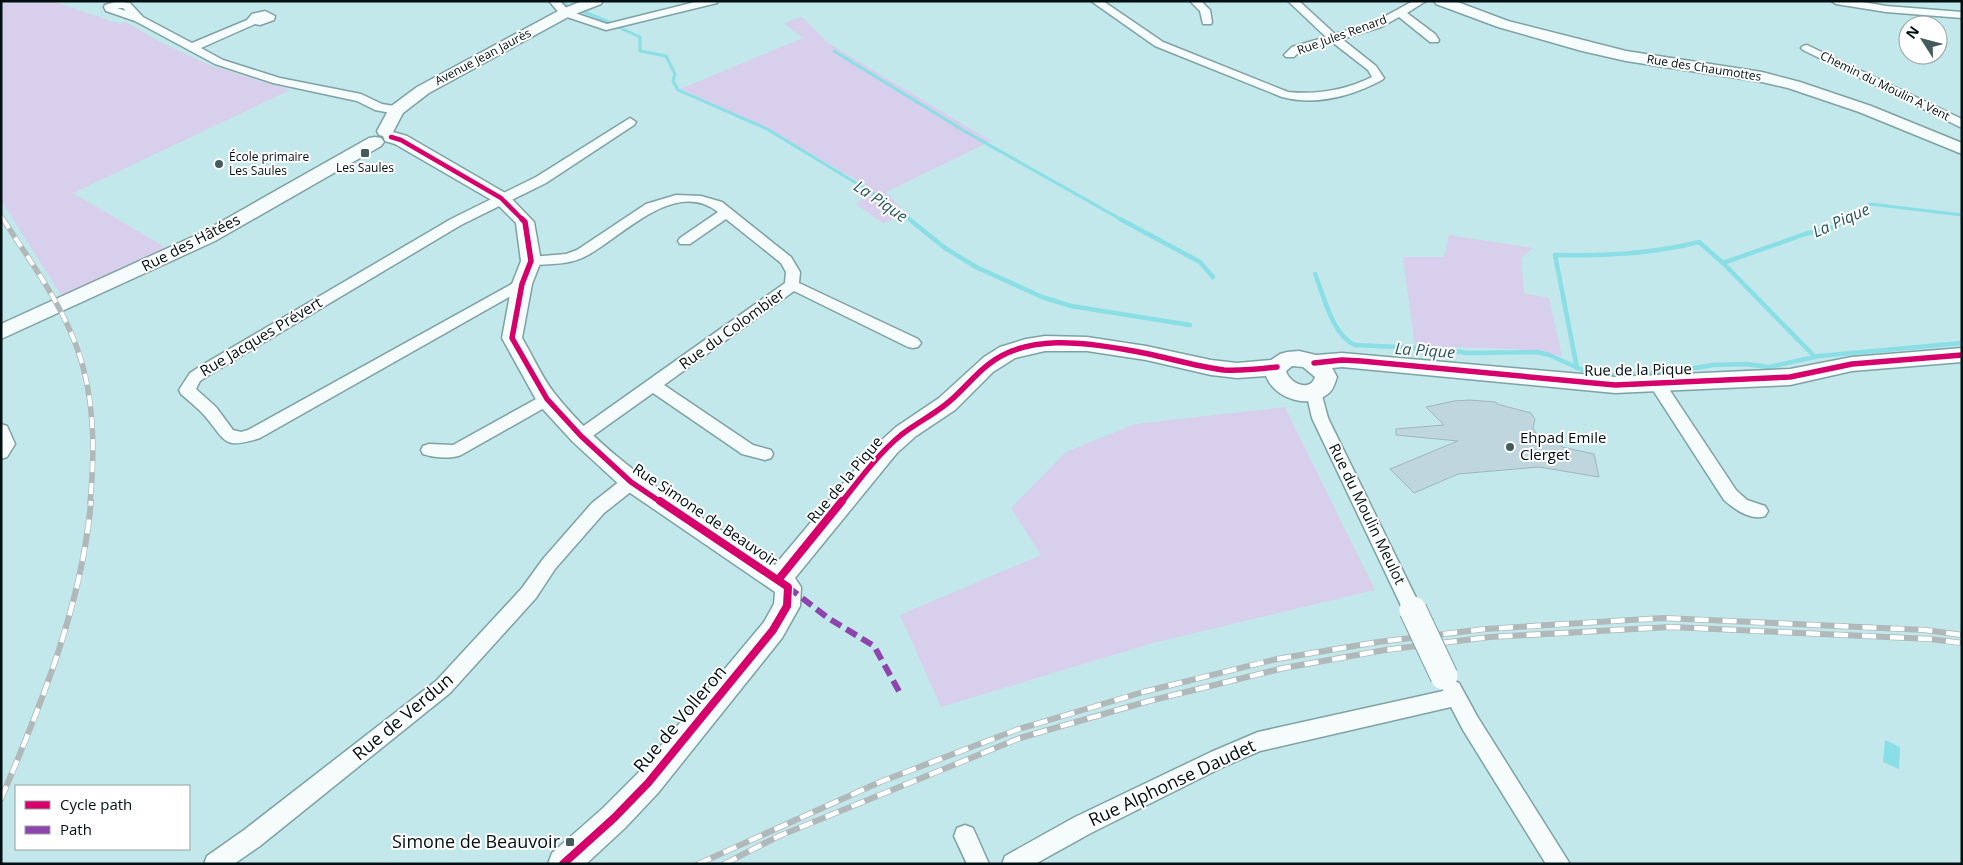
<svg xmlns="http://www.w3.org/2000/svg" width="1963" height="865" viewBox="0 0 1963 865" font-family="'Open Sans',sans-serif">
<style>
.green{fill:#d7cfec}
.water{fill:#8adee5}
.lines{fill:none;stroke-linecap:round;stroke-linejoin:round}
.stream-far1{stroke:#8adee5;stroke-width:3}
.stream{stroke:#8adee5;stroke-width:4.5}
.building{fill:#c0d6df;stroke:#9fb5c1}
.street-casing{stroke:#7ea1a4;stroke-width:3}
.secondary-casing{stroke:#7ea1a4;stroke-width:3}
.street{fill:#f6fcfc;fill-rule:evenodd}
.secondary{fill:#f6fcfc;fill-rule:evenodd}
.rail-far2-casing{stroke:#b0b8ba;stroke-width:4}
.rail-far1-casing{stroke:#b0b8ba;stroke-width:5.5}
.rail-casing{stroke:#b0b8ba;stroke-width:6}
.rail-far2{stroke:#fff;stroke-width:2.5;stroke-dasharray:8;stroke-linecap:butt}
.rail-far1{stroke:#fff;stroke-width:4;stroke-dasharray:11;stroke-linecap:butt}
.rail{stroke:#fff;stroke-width:4.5;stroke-dasharray:14;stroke-linecap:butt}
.secondary-bridge-casing{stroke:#7ea1a4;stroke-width:29;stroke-linecap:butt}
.secondary-bridge{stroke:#f6fcfc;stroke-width:27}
.quiet{stroke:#8e44ad;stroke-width:6;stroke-dasharray:12 6;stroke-linecap:butt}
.cycleway-far2-casing{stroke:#fff;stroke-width:7}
.cycleway-far1-casing{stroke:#fff;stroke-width:9}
.cycleway-casing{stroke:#fff;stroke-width:11}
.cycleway-far2{stroke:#d6006c;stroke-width:4.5}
.cycleway-far1{stroke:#d6006c;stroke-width:5.5}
.cycleway{stroke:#d6006c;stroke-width:8}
.poi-dot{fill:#445b5d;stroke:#fff;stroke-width:2}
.labels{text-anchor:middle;stroke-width:4;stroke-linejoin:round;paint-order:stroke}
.far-street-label{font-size:12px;fill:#000f11;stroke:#fff}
.far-poi-label{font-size:12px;fill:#000f11;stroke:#fff;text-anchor:start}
.street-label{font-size:15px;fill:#000f11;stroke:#fff}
.poi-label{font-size:15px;fill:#000f11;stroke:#fff;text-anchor:start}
.water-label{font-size:16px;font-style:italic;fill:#28565b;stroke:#fff}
.near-street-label{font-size:18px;fill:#000f11;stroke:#fff}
.near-poi-label{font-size:18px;fill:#000f11;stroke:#fff;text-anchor:end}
</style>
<rect width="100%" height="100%" fill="#c2e8eb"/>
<g class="green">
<polygon points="1,1 52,1 120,24 126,22 160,42 209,65 290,90 73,193 168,249 64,300 1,200"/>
<polygon points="802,17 828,43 991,141 886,192 907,215 883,223 856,204 874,190 764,127 680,89 803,38 784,23"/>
<polygon points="1449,235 1533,248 1521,258 1524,293 1549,298 1562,356 1516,349 1415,346 1403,257 1444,257"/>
<polygon points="1285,407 1375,590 1153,643 941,707 900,615 1041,555 1011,508 1066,452 1135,424"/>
</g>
<polygon class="water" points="1885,740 1900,747 1899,769 1883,762"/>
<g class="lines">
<g class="stream-far1">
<polyline points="562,1 567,5"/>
<polyline points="582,11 609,22"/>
<polyline points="616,26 640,37 640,51 666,56 675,74 673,81 678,90 767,129 889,203 910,220"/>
<polyline points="834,51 966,132 1122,220"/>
<polyline points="1845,220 1870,204 1962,215"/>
</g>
<g class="stream">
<polyline points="909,219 945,248 976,267 1042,297 1071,306 1190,325"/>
<polyline points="1120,219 1200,262 1213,277"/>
<polyline points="1723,263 1815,357"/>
<path d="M1315 274C1324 296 1332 335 1355 345L1442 349 1467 353 1537 352 1549 355 1594 375 1605 376 1670 372 1713 365 1746 364 1769 367 1819 356 1962 343"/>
<path d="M1577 368 1555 255C1604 256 1651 254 1699 242L1723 263 1805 234 1835 227 1847 219"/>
</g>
</g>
<polygon class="building" points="1469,400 1496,402 1497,404 1531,413 1535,419 1533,428 1540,440 1560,444 1562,447 1594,454 1599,477 1539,467 1458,474 1414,493 1390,469 1458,441 1396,435 1396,429 1444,425 1426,407 1454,401"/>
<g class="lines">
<g class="street-casing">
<g id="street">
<path d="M118 1 130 3 143 17 192 43 247 20 252 14 265 11 275 16 274 20 260 25 255 24 201 48 223 60 280 78 361 94 382 104 400 107 402 110 396 114 375 110 357 101 273 83 215 64 135 21 106 11 104 7 105 5ZM117 8H123L126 11Z"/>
<polygon points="549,1 560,1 569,11 607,24 699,1 718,1 717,3 606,30 561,15"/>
<path d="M1091 1H1103L1163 42 1288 92C1318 95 1345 90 1372 77L1368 70 1332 42 1300 51 1294 57H1286L1284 55 1292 47 1326 37 1288 1H1299L1335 34 1373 23 1413 1H1426L1407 13 1435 34 1439 40 1438 42H1430L1399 17 1381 27 1342 39 1376 66 1384 78 1382 80C1352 96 1316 106 1282 97L1155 46Z"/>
<polygon points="1190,1 1201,1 1210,10 1212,22 1211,24 1203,24 1200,11"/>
<polygon points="1831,1 1857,1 1886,6 1962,12 1962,18 1886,12 1836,4"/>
<polygon points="1807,45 1962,119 1962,128 1803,50 1801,48 1803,46"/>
<path d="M630 118 636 122 634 125 546 183 461 225 209 375 200 381 196 389 216 407 233 430 241 432 248 430 517 281H527L529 284 527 287 260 438C223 450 226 441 205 416 198 408 189 401 181 394L179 390 190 373 199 367 451 219 536 177Z"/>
<path d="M676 195 701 196 722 202 791 257 800 272 799 283 918 339 921 343 918 347 913 348 908 347 794 291 664 385 753 445 771 450 773 454 771 458 765 460 742 454 653 393 587 440 581 442 575 440 573 436 575 432 785 283 786 272 781 263 726 219 690 244H680L678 241 680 238 718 212C675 178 623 236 588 255 571 265 550 264 531 265L526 264 524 261 526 258 531 257 566 254 577 250 646 204Z"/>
<path d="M1657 378 1663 380 1736 490 1747 500 1765 506 1768 511 1765 516C1751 521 1734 509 1724 500L1649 384 1651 380Z"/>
<polygon points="1314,386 1320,388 1328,418 1422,610 1420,616 1413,618 1406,616 1312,418 1306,392 1308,388"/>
<path d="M547 393 553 395 555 399 553 403 461 455C450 459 434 458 423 454L421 450 423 446 429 444 453 445Z"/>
<polygon points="1,424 7,426 15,444 7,457 1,459"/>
<polygon points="631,475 637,477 639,482 637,487 604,513 555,569 536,598 450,693 260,846 234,864 204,864 207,856 244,830 436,681 522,588 543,559 592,503 625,477"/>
<polygon points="1452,680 1459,683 1477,716 1570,864 1546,864 1463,730 1451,707 1260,751 1225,766 1091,833 1035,864 1002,864 1005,856 1075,817 1211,752 1258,732 1443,691 1445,683"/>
<polygon points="965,825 973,828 989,864 967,864 954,836 957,828"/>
</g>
</g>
<g class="secondary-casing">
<g id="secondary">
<path d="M582 1H603L601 4 570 16 429 93 403 113 393 132 407 136 507 194 534 222 541 261 532 284 522 338C533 356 542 378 555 394 614 468 698 514 775 565L873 448 896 427 939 398 984 357 1000 347 1026 339 1045 336 1087 337 1146 346 1211 360 1237 363 1271 360 1280 354 1287 352 1299 351 1316 355 1342 353 1615 377 1790 369 1852 357 1962 348V362L1852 371 1790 385 1615 393 1342 367 1332 368 1337 377C1335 382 1334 388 1330 392 1312 410 1275 400 1266 376L1237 378 1211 375 1146 360 1087 351H1045L1015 358 993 372 955 410 916 436 897 453 795 578 801 587 800 606 782 638 658 793 625 828 586 864H548L552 853 603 808 638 773 764 622 774 604 775 592 623 488 573 442 539 405 502 338 512 284 521 261 516 223 495 202 395 144 385 141 383 136 379 135 377 131 390 107 417 87 560 10ZM1292 366 1303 367 1315 377C1310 393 1289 383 1286 371Z"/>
<polygon points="1434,1 1455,1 1508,21 1626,51 1762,72 1800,82 1871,106 1962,143 1962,154 1859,112 1788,88 1762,82 1626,61 1582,51 1498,27 1436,4"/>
<polygon points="375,137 381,138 384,142 381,146 215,241 1,339 1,324 201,233 369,138"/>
</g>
</g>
<use href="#street" class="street"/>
<use href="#secondary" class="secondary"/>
<g class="rail-far2-casing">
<polyline id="rail-far2" points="1,215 4,220"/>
</g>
<g class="rail-far1-casing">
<path id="rail-far1" d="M3 219C30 261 60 301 77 348 95 397 95 451 90 503"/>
</g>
<g class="rail-casing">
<g id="rail">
<path d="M1 799C41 705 82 605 91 501"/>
<polyline points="698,864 880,782 1016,730 1143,692 1277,659 1378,642 1485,629 1663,618 1925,630 1962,635"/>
<polyline points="724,864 779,836 1020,738 1149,701 1284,668 1385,650 1490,637 1671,627 1930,639 1962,643"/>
</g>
</g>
<use href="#rail-far2" class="rail-far2"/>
<use href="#rail-far1" class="rail-far1"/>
<use href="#rail" class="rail"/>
<g class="secondary-bridge-casing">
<polyline id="secondary-bridge" points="1413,610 1444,676"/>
</g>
<use href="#secondary-bridge" class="secondary-bridge"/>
<polyline class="quiet" points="788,587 828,618 874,646 900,693"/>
<g class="cycleway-far2-casing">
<polyline id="cycleway-far2" points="391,137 401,140 501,198 523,220"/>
</g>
<g class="cycleway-far1-casing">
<g id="cycleway-far1">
<polyline points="522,219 525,222 531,261 522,284 512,338 547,399 581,436 631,482 662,503"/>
<polyline points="1314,363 1342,360 1361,361 1615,385 1790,377 1852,364 1962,355"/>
<path d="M841 503C860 479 878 454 901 435 915 424 931 416 945 405 961 393 973 376 989 364 1027 334 1084 342 1128 350 1160 355 1192 366 1224 370 1242 371 1259 369 1277 367"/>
</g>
</g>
<g class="cycleway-casing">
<g id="cycleway">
<polyline points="778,580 842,501"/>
<polyline points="563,864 614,818 648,783 773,630 787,606 788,587 660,501"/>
</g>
</g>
<use href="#cycleway-far2" class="cycleway-far2"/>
<use href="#cycleway-far1" class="cycleway-far1"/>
<use href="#cycleway" class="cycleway"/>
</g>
<g class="poi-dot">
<rect x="360" y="148" width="10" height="10" rx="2.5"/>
<circle cx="219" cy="164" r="5"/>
<circle cx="1510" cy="447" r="5"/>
<rect x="565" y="837" width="10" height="10" rx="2.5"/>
</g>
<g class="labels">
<g class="far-street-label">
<text transform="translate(1342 35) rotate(-20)" y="4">Rue Jules Renard</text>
<text transform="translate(483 57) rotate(-28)" y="4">Avenue Jean Jaurès</text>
<text transform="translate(1704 68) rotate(9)" y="4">Rue des Chaumottes</text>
<text transform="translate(1885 86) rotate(26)" y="4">Chemin du Moulin A Vent</text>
</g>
<g class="far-poi-label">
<text x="229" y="161">École primaire<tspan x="229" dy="14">Les Saules</tspan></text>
<text x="365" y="172" text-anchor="middle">Les Saules</text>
</g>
<g class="street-label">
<text transform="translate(191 243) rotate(-27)" y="5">Rue des Hâtées</text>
<text transform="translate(732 329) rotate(-36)" y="5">Rue du Colombier</text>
<text transform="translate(261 337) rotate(-31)" y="5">Rue Jacques Prévert</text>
<text transform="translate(1638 370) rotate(-1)" y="5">Rue de la Pique</text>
<text transform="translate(845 480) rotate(-50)" y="5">Rue de la Pique</text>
<text transform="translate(1367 514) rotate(64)" y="5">Rue du Moulin Meulot</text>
<text transform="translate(705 515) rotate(34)" y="5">Rue Simone de Beauvoir</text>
</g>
<g class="poi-label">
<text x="1520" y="443">Ehpad Emile<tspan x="1520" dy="17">Clerget</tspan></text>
</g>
<g class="water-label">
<text transform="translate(881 201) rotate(34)" y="6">La Pique</text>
<text transform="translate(1841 220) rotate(-24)" y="6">La Pique</text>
<text transform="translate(1425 350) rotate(4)" y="6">La Pique</text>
</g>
<g class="near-street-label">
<text transform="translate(403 717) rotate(-40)" y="6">Rue de Verdun</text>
<text transform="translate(680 719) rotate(-50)" y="6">Rue de Volleron</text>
<text transform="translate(1172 783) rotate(-25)" y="6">Rue Alphonse Daudet</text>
</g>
<g class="near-poi-label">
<text x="560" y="848">Simone de Beauvoir</text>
</g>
</g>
<rect width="1963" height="865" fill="none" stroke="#000f11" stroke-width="5"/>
<rect x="15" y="785" width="175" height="65" fill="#ffffff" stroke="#999fa0"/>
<rect x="25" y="801" width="25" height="8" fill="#d6006c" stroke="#999fa0"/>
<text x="60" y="810" font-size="15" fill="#000f11">Cycle path</text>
<rect x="25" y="826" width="25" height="8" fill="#8e44ad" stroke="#999fa0"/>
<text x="60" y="835" font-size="15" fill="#000f11">Path</text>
<g transform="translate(1923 40) rotate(306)"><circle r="24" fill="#ffffff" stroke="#999fa0"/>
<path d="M0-4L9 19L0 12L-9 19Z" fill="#445b5d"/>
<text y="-8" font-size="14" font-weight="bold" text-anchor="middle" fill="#000f11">N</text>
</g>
</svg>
